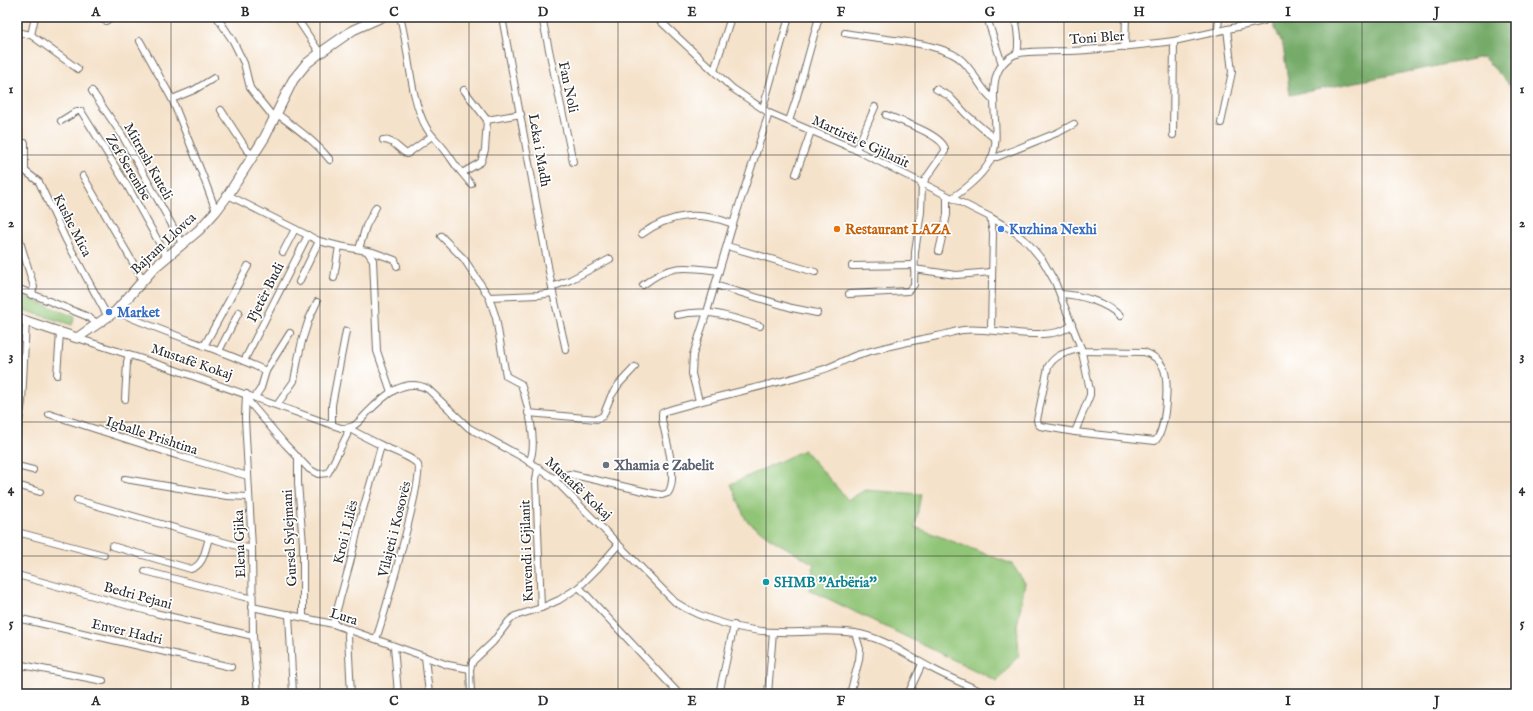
<svg xmlns="http://www.w3.org/2000/svg" width="1533" height="711" viewBox="0 0 1533 711" font-family="'IM FELL English',serif">
<style>
.green{fill:#90c476;stroke:#5e7850}
.forest{fill:#74aa67;stroke:#506a49}
.lines{fill:none;stroke-linecap:round;stroke-linejoin:round}
.street-casing{stroke:#726b63;stroke-width:8}
.secondary-casing{stroke:#726b63;stroke-width:11}
.street{stroke:#fff;stroke-width:6}
.secondary{stroke:#fff;stroke-width:9}
.grid{fill:none;stroke:#2b2b2b;stroke-width:1;stroke-opacity:0.55}
.food-dot{fill:#e8710a;stroke:#fff;stroke-width:1.5}
.shop-dot{fill:#3f7fe0;stroke:#fff;stroke-width:1.5}
.worship-dot{fill:#6b7280;stroke:#fff;stroke-width:1.5}
.culture-dot{fill:#0f9aa8;stroke:#fff;stroke-width:1.5}
.labels{text-anchor:middle;stroke-width:3.5;stroke-linejoin:round;paint-order:stroke}
.street-label{font-size:14px;fill:#2b2b2b;stroke:#fff}
.food-label{font-size:14px;font-weight:bold;fill:#c56008;stroke:#fff;text-anchor:start}
.shop-label{font-size:14px;font-weight:bold;fill:#366cbe;stroke:#fff;text-anchor:start}
.worship-label{font-size:14px;font-weight:bold;fill:#5b616d;stroke:#fff;text-anchor:start}
.culture-label{font-size:14px;font-weight:bold;fill:#0d838f;stroke:#fff;text-anchor:start}
.neatline{fill:none;stroke:#2b2b2b;stroke-width:1.5}
.grid-label{font-size:13px;text-anchor:middle;font-weight:bold;fill:#2b2b2b}
</style>
<rect width="100%" height="100%" fill="#fff"/>
<filter id="ink" filterUnits="userSpaceOnUse"><feTurbulence type="fractalNoise" baseFrequency=".025" numOctaves="2"/><feDisplacementMap in="SourceGraphic" scale="8" xChannelSelector="R" yChannelSelector="G"/><feConvolveMatrix kernelMatrix="1 2 1 2 8 2 1 2 1" color-interpolation-filters="sRGB"/></filter>
<filter id="wash" filterUnits="userSpaceOnUse"><feTurbulence type="fractalNoise" baseFrequency=".012" numOctaves="4" result="noise"/><feDisplacementMap in="SourceGraphic" scale="16" xChannelSelector="R" yChannelSelector="G"/><feGaussianBlur stdDeviation="0.9" result="paint"/><feColorMatrix in="noise" values="0 0 0 0 0 0 0 0 0 0 0 0 0 0 0 0 0 1.4 0 .05"/><feComposite in="paint" operator="in"/></filter>
<g filter="url(#wash)">
<rect width="100%" height="100%" fill="#f5e2ca"/>
<g class="green">
<polygon points="17,293 75,317 72,325 17,308"/>
<polygon points="804,450 848,500 865,490 921,494 915,527 1012,564 1025,583 1017,626 1019,655 997,681 810,590 814,564 771,539 746,520 731,484"/>
</g>
<polygon class="forest" points="1270,17 1516,17 1516,91 1483,57 1290,95 1283,46"/>
</g>
<g filter="url(#ink)">
<g class="lines">
<g class="street-casing">
<g id="street">
<polyline points="98,17 106,21 112,17"/>
<polyline points="217,17 233,41 244,63 250,88 274,118"/>
<polyline points="296,17 320,53"/>
<path d="M400 17C410 52 409 96 426 127 431 136 438 141 444 149 450 156 455 166 462 173L481 162 485 150 487 120"/>
<polyline points="542,17 573,162"/>
<polyline points="656,17 732,88 769,113 852,148 990,217 1012,230 1028,243 1043,261 1055,282 1081,348 1090,390 1090,395 1075,432"/>
<path d="M1015 17C1017 28 1020 42 1017 54"/>
<polyline points="989,24 1002,64"/>
<polyline points="1218,31 1219,17"/>
<polyline points="17,32 31,35 78,69"/>
<path d="M845 33C874 39 937 41 959 58 974 69 979 89 994 100"/>
<polyline points="31,35 35,17"/>
<polyline points="140,41 172,99 203,176 216,211"/>
<polyline points="1174,41 1264,21 1266,17"/>
<polyline points="1125,47 1126,17"/>
<polyline points="714,71 731,17"/>
<polyline points="936,89 949,96 967,115 995,139"/>
<polyline points="464,90 487,120 521,114"/>
<polyline points="92,91 122,135 183,245"/>
<polyline points="172,99 194,90 214,78"/>
<polyline points="763,108 789,17"/>
<polyline points="221,110 247,150 253,155"/>
<path d="M276 113C296 128 315 141 330 160"/>
<polyline points="61,121 77,111 81,111 128,187 167,257"/>
<polyline points="789,121 796,100 819,17"/>
<polyline points="1221,123 1232,72 1227,29"/>
<path d="M383 140C394 140 398 149 407 154L432 136"/>
<polyline points="25,143 25,171 39,182 66,240 108,317"/>
<polyline points="856,150 875,107"/>
<polyline points="992,157 997,157 1059,132 1074,124"/>
<polyline points="462,173 471,184"/>
<polyline points="796,174 811,131"/>
<polyline points="83,176 143,280"/>
<polyline points="228,195 319,241 339,246 373,252 395,260 397,266"/>
<path d="M952 198C967 188 984 175 992 157 1005 126 976 72 1016 54 1024 51 1060 51 1071 51 1106 49 1140 45 1174 41L1173 135"/>
<polyline points="990,217 993,233 991,330"/>
<polyline points="17,232 34,287 31,295"/>
<path d="M642 234C671 213 699 211 733 224"/>
<polyline points="441,236 464,259 489,297 538,295 553,293 502,17"/>
<polyline points="727,246 815,272"/>
<polyline points="359,249 366,226 376,207"/>
<polyline points="367,251 373,260 377,351 391,392"/>
<polyline points="939,251 947,215 947,196"/>
<polyline points="283,252 295,229"/>
<polyline points="852,266 914,265"/>
<polyline points="914,269 956,275 992,272"/>
<polyline points="334,278 339,246"/>
<polyline points="299,282 319,241"/>
<path d="M643 285C671 263 685 267 719 271"/>
<polyline points="715,285 792,308 817,313"/>
<polyline points="552,287 570,280 610,259"/>
<polyline points="17,288 86,316 99,324"/>
<polyline points="553,293 566,350"/>
<path d="M849 294 908 291 914 285 915 252 921 212 922 184 945 151C947 136 898 120 886 115"/>
<path d="M1061 294C1081 295 1105 302 1120 316"/>
<path d="M489 297 496 318 506 376 521 384C527 402 539 445 529 462"/>
<path d="M116 311C165 334 218 348 266 371"/>
<path d="M677 315C711 308 729 317 760 326"/>
<path d="M77 338 170 368 341 428C346 428 349 428 353 426 358 424 363 417 367 413 383 397 404 376 428 389L469 428 522 457 553 478 675 602C702 620 746 632 779 632 804 633 829 629 854 633 883 637 906 655 931 668 949 678 968 685 986 694"/>
<polyline points="204,346 248,266"/>
<path d="M1081 348C1068 352 1055 354 1048 367L1037 420 1038 424 1040 426 1075 432 1155 441C1166 431 1170 380 1163 367 1159 359 1153 355 1144 352L1082 351"/>
<polyline points="219,351 239,312"/>
<polyline points="244,361 308,235"/>
<polyline points="57,375 60,333"/>
<path d="M246 394 250 403 285 444 309 469 318 474 328 473 347 435 348 428C359 434 370 440 381 445 390 450 413 457 418 465 424 476 383 619 376 639"/>
<polyline points="246,394 245,418 252,548 253,636 258,694"/>
<polyline points="255,397 261,388 266,371 290,333"/>
<polyline points="125,399 127,362 129,354"/>
<polyline points="699,401 692,374 693,355 707,312 733,224 769,113"/>
<polyline points="277,405 294,381 298,359 302,341 309,319 317,302"/>
<polyline points="528,413 597,419 603,416 611,396 619,384 635,367"/>
<polyline points="49,414 179,456 248,476"/>
<polyline points="332,425 332,405 346,331"/>
<polyline points="17,434 22,402 26,321"/>
<polyline points="298,457 298,483 303,544 303,617"/>
<polyline points="17,466 33,470"/>
<polyline points="538,467 536,480 541,608"/>
<path d="M553 478 570 474 652 493 662 495 668 493C679 478 665 437 662 419V413L666 411C716 396 768 386 818 371 831 368 842 361 854 356 881 347 909 342 937 336 946 335 954 331 963 330 990 326 1054 345 1072 324"/>
<polyline points="125,479 227,496 249,497"/>
<polyline points="17,485 40,492"/>
<polyline points="77,500 241,547 252,548"/>
<polyline points="17,532 104,555"/>
<path d="M112 546 191 569C204 565 205 550 209 538"/>
<polyline points="145,571 244,597 252,598"/>
<polyline points="17,575 155,613 253,636"/>
<polyline points="579,587 679,694"/>
<polyline points="252,607 333,624 448,665 470,669"/>
<polyline points="289,614 293,694"/>
<polyline points="17,618 231,667"/>
<polyline points="333,624 350,563 360,520 381,446"/>
<polyline points="349,629 348,636 351,694"/>
<polyline points="394,646 398,694"/>
<polyline points="425,657 429,694"/>
<polyline points="17,664 103,681"/>
<polyline points="471,694 470,669 473,661 493,642 509,621 515,616 541,608 559,600 579,587 597,569 618,545"/>
<polyline points="719,694 734,625"/>
<polyline points="768,694 773,632"/>
<polyline points="850,694 859,660 860,649 855,633"/>
<polyline points="908,694 922,664"/>
</g>
</g>
<g class="secondary-casing">
<polyline id="secondary" points="17,318 77,338 116,311 155,267 199,230 216,211 228,195 265,137 293,80 306,64 320,53 353,30 382,17"/>
</g>
<use href="#street" class="street"/>
<use href="#secondary" class="secondary"/>
</g>
</g>
<path class="grid" d="M171 17V694M320 17V694M469 17V694M618 17V694M766 17V694M915 17V694M1064 17V694M1213 17V694M1362 17V694M17 155H1516M17 289H1516M17 422H1516M17 556H1516"/>
<circle class="food-dot" cx="837" cy="229" r="4"/>
<g class="shop-dot">
<circle cx="1001" cy="229" r="4"/>
<circle cx="109" cy="312" r="4"/>
</g>
<circle class="worship-dot" cx="606" cy="465" r="4"/>
<circle class="culture-dot" cx="766" cy="582" r="4"/>
<g class="labels">
<g class="street-label">
<text transform="translate(1097 37) rotate(-4)" y="5">Toni Bler</text>
<text transform="translate(569 87) rotate(78)" y="5">Fan Noli</text>
<text transform="translate(861 141) rotate(25)" y="5">Martirët e Gjilanit</text>
<text transform="translate(540 150) rotate(80)" y="5">Leka i Madh</text>
<text transform="translate(149 161) rotate(61)" y="5">Mitrush Kuteli</text>
<text transform="translate(129 167) rotate(59)" y="5">Zef Serembe</text>
<text transform="translate(73 225) rotate(63)" y="5">Kushe Mica</text>
<text transform="translate(163 243) rotate(-43)" y="5">Bajram Llovca</text>
<text transform="translate(265 292) rotate(-63)" y="5">Pjetër Budi</text>
<text transform="translate(192 361) rotate(19)" y="5">Mustafë Kokaj</text>
<text transform="translate(152 435) rotate(18)" y="5">Igballe Prishtina</text>
<text transform="translate(579 488) rotate(43)" y="5">Mustafë Kokaj</text>
<text transform="translate(394 529) rotate(-76)" y="5">Vilajeti i Kosovës</text>
<text transform="translate(345 532) rotate(-76)" y="5">Kroi i Lilës</text>
<text transform="translate(289 538) rotate(-93)" y="5">Gursel Sylejmani</text>
<text transform="translate(239 544) rotate(-92)" y="5">Elena Gjika</text>
<text transform="translate(526 551) rotate(-92)" y="5">Kuvendi i Gjilanit</text>
<text transform="translate(138 595) rotate(15)" y="5">Bedri Pejani</text>
<text transform="translate(344 616) rotate(17)" y="5">Lura</text>
<text transform="translate(127 631) rotate(13)" y="5">Enver Hadri</text>
</g>
<g class="food-label">
<text x="845" y="234">Restaurant LAZA</text>
</g>
<g class="shop-label">
<text x="1009" y="234">Kuzhina Nexhi</text>
<text x="117" y="317">Market</text>
</g>
<g class="worship-label">
<text x="614" y="470">Xhamia e Zabelit</text>
</g>
<g class="culture-label">
<text x="774" y="587">SHMB ''Arbëria''</text>
</g>
</g>
<rect width="1533" height="711" fill="none" stroke="#fff" stroke-width="44"/>
<rect x="22" y="22" width="1489" height="667" class="neatline"/>
<g class="grid-label">
<text x="96" y="16">A</text>
<text x="245" y="16">B</text>
<text x="394" y="16">C</text>
<text x="543" y="16">D</text>
<text x="692" y="16">E</text>
<text x="841" y="16">F</text>
<text x="990" y="16">G</text>
<text x="1139" y="16">H</text>
<text x="1288" y="16">I</text>
<text x="1437" y="16">J</text>
<text x="11" y="93">1</text>
<text x="1522" y="93">1</text>
<text x="11" y="227">2</text>
<text x="1522" y="227">2</text>
<text x="11" y="360">3</text>
<text x="1522" y="360">3</text>
<text x="11" y="493">4</text>
<text x="1522" y="493">4</text>
<text x="11" y="627">5</text>
<text x="1522" y="627">5</text>
<text x="96" y="705">A</text>
<text x="245" y="705">B</text>
<text x="394" y="705">C</text>
<text x="543" y="705">D</text>
<text x="692" y="705">E</text>
<text x="841" y="705">F</text>
<text x="990" y="705">G</text>
<text x="1139" y="705">H</text>
<text x="1288" y="705">I</text>
<text x="1437" y="705">J</text>
</g>
</svg>
